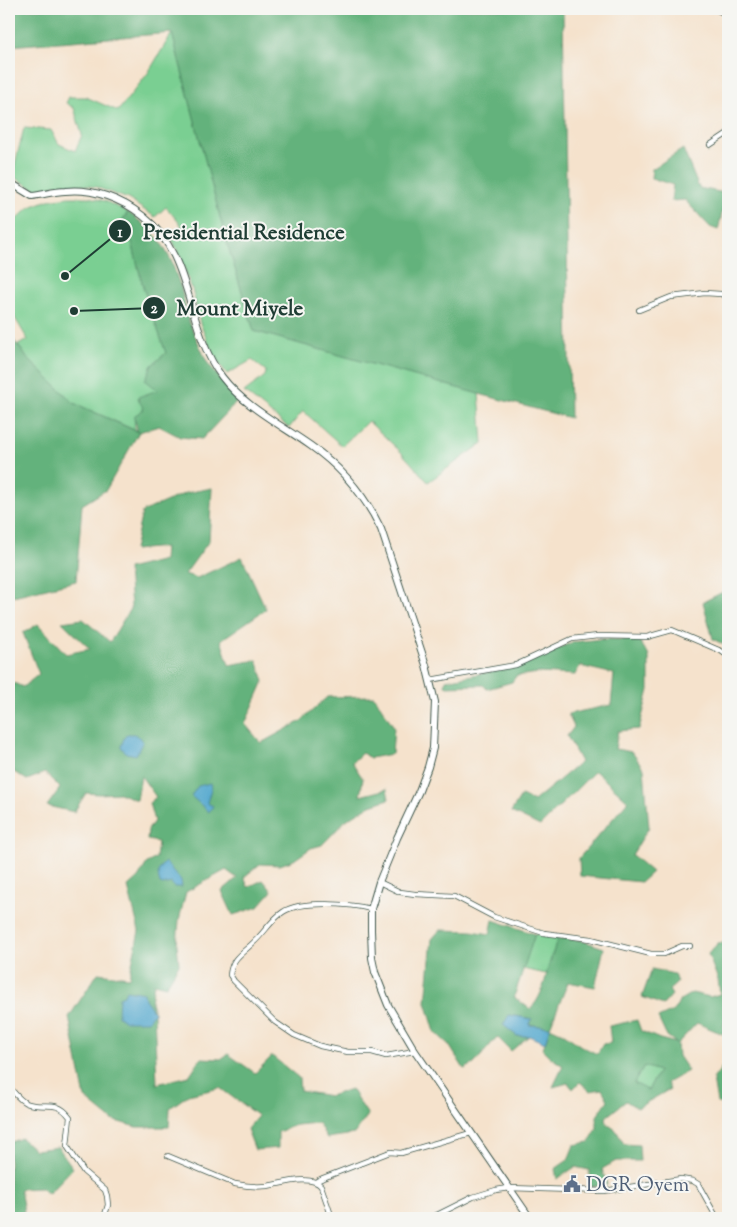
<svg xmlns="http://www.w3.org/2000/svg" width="737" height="1227" viewBox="0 0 737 1227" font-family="'Sorts Mill Goudy',serif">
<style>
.green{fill:#7acf92;stroke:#4c8663}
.forest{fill:#63b27c;stroke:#417858;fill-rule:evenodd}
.water{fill:#50a6cd;stroke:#387280}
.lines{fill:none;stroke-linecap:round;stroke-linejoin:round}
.street-casing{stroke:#3f564b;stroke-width:6}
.secondary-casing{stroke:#3f564b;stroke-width:8}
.street{stroke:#fff;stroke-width:4.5}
.secondary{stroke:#fff;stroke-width:6}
.labels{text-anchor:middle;stroke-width:4;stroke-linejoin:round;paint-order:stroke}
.service-label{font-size:20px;fill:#4e5e75;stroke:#f6f6f2;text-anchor:start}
.leader{fill:none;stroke:#1f3d34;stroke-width:2}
.callout-dot{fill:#1f3d34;stroke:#f6f6f2;stroke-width:2}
.mark-label{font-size:15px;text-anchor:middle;font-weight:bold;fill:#fff}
.callout-label{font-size:21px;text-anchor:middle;font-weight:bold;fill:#1f3d34;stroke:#f6f6f2;stroke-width:4;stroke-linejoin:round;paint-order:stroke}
</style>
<rect width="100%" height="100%" fill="#f6f6f2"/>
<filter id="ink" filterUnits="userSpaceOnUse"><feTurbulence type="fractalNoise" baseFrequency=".02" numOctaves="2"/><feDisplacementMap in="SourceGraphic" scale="10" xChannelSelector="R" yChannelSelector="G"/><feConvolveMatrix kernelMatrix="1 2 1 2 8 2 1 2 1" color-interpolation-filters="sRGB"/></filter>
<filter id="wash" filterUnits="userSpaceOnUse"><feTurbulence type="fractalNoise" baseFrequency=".0096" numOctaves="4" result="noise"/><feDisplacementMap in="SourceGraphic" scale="20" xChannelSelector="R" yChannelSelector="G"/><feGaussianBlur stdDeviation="1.12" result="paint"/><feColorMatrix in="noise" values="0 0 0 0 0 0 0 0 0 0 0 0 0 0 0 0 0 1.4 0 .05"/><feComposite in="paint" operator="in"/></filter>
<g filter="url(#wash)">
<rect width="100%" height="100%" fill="#f5e2cc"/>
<g class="green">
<polygon points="172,33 225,236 254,331 479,394 483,443 428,482 401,452 368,421 342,446 303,411 289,428 244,392 265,376 266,371 252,360 227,374 213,355 200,323 192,289 180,257 170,235 182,226 166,207 155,217 128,199 96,187 82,185 56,185 38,191 12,176 24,128 51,130 59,144 75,151 82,135 74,108 66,103 69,97 86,97 118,111 148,73"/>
<polygon points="68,197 89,197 105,201 128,212 120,224 132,242 144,290 166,353 152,365 158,390 144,409 134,416 135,429 139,432 74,403 28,359 18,345 28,340 9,308 9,226 30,207 48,200"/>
<polygon points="535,934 558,938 546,974 523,969"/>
<polygon points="644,1066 659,1071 648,1090 623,1092 619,1080 626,1075 634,1083"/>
</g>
<g class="forest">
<polygon points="9,9 563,9 570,418 479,394 254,331 225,236 172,33 9,46"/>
<polygon points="683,149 699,188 725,193 728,191 728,207 723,209 718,230 710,227 685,200 671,201 673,185 651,178 652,169"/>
<polygon points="128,212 142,223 159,239 171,260 181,288 189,322 207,362 231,392 237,402 202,439 180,437 159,426 139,432 106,490 82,505 76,581 9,597 9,334 28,359 74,403 138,432 134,416 144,409 139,401 138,397 158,390 145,380 152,365 166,353 144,290 132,242 120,224"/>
<polygon points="212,488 209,541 185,574 197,578 242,557 266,609 221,640 229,665 257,660 264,681 245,724 261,743 301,721 327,697 374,696 394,727 392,754 370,758 362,753 352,762 363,779 360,796 387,789 389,799 371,805 346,820 322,845 311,848 294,860 280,865 260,864 244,877 248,887 263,880 272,891 258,907 233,915 222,891 237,878 226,870 186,892 179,920 177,944 179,964 166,986 154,983 151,1002 154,1012 157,1084 189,1076 201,1058 221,1059 228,1054 255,1073 272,1056 299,1078 300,1091 330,1096 351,1089 368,1115 354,1134 327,1138 318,1123 296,1125 278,1132 278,1148 255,1150 247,1129 258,1116 220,1088 188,1095 170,1108 169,1127 136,1127 112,1120 85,1098 69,1017 98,973 129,977 139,931 128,887 138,878 147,863 156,858 158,842 147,840 148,830 154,821 149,803 156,797 141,776 137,800 119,793 99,794 86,793 74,812 47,806 60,788 45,773 27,780 9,769 9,681 23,687 39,674 23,633 38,624 66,654 90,649 62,622 83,619 110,642 131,607 128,569 164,560 165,547 134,550 142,512 186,493"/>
<polygon points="725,591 728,591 728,647 713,639 703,602"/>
<polygon points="601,639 639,640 649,656 649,690 639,729 618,731 615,749 632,752 644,769 649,827 632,855 652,872 641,882 580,876 579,858 628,801 595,771 540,826 511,812 521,796 534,801 581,762 567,736 574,727 568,714 611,705 614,674 580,666 575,675 539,673 516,676 512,682 487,689 483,685 445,686 446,680 516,667 573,642"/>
<path d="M493 920 535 934 514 997 530 1009C540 1000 544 985 547 973 550 961 554 949 558 938L580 940 604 948 595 987 568 982 550 1027 563 1033 581 1046 597 1054 603 1044 611 1043 609 1026 637 1020 641 1031 660 1039 676 1043 666 1035 658 1018 675 1010 680 1000 692 993 710 997 720 994 718 980 708 954 718 943 728 942V1023L723 1024 725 1034H728V1113H727V1105L717 1103 713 1079 726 1062 725 1035 697 1023 677 1044 678 1056 688 1071 667 1083 670 1089 637 1108 626 1101 606 1117 607 1124 616 1130 624 1144 639 1145 640 1161H616L602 1169 607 1185 590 1187 589 1170 575 1167 557 1179 555 1169 568 1160 574 1145 589 1142 597 1129V1116L608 1100 602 1089 590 1091 580 1082 573 1089 568 1083 553 1087 563 1066 549 1056 542 1049 545 1043 550 1028 528 1024 532 1019 510 1015 504 1025 517 1036H529L511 1051 497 1037 474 1064 464 1069 449 1045 435 1032 426 1002 432 939 440 930 472 931 490 934ZM644 1066 659 1071 648 1090 634 1083Z"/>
<polygon points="652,969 674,974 677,983 669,990 672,995 663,1005 642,997"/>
<polygon points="21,1138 35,1150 58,1147 73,1168 48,1194 41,1188 20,1189 24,1212 9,1217 9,1143"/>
</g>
<g class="water">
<polygon points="127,734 135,734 143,741 136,755 126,753 121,747 124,738"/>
<polygon points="210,783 211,789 207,803 213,806 209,812 191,796 198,786"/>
<path d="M165 862 181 880 182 887H174L171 883 163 885 160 884C157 874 157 869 165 862Z"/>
<polygon points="126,990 144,993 145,999 154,1012 148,1021 125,1021 118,1016 119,997 124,995"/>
<polygon points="509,1015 532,1019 529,1025 550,1027 545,1043 529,1036 517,1036 503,1025"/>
</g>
</g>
<g filter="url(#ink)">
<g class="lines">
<g class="street-casing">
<g id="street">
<polyline points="715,9 728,15"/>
<polyline points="710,145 728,133"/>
<polyline points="639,310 671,297 705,293 721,294 728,297"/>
<polyline points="430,680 516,665 572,639 598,636 647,637 672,630 721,651 728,656"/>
<polyline points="379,882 400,892 415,894 454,896 494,917 544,933 591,939 651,954 664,954 682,946 690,946"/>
<path d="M371 909C351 904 301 900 283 912 272 919 264 933 254 942 242 954 232 957 230 975L234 981 275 1022 294 1035 320 1046 348 1052H372L386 1056 415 1051"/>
<path d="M9 1087C14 1092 19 1100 26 1103 44 1110 56 1098 70 1117L67 1146 84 1172 105 1190 107 1196 108 1205 104 1218"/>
<path d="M168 1156 235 1184C245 1186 256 1187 267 1186 281 1184 311 1174 321 1186L332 1218"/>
<polyline points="317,1181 323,1178 390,1152 401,1153 471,1133"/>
<polyline points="431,1218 473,1197 496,1190 509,1188 604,1191 681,1179 693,1181 698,1184 717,1218"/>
</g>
</g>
<g class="secondary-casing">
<path id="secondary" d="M9 182 32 196C43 195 54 191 65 191 93 188 122 199 143 216 194 256 185 328 222 377 245 407 280 424 311 446 341 467 365 496 381 529L426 665 435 702 433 748 428 767 419 791 397 838 379 882 371 909V930L372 958 375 972 388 1005 415 1051 530 1218"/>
</g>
<use href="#street" class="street"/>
<use href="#secondary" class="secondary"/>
</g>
</g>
<defs>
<g id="civic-bare" transform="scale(1.35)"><path d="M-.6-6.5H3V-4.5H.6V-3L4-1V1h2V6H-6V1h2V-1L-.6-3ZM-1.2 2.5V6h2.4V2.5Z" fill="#5c6f8a" stroke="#f6f6f2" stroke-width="2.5" paint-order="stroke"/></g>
</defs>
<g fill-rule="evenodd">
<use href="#civic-bare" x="572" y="1184"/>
</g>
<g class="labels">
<g class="service-label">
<text x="586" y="1191">DGR Oyem</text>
</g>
</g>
<path class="leader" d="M65 276L120 231M74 311L154 308"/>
<g class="callout-dot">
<circle cx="65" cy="276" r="5"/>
<circle cx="74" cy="311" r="5"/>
<circle cx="120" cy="231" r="12"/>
<circle cx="154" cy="308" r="12"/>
</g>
<g class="mark-label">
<text x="120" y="237">1</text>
<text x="154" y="313">2</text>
</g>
<g class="callout-label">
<text x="244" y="239">Presidential Residence</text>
<text x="240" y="315">Mount Miyele</text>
</g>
<rect width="737" height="1227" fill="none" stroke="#f6f6f2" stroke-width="30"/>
</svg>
